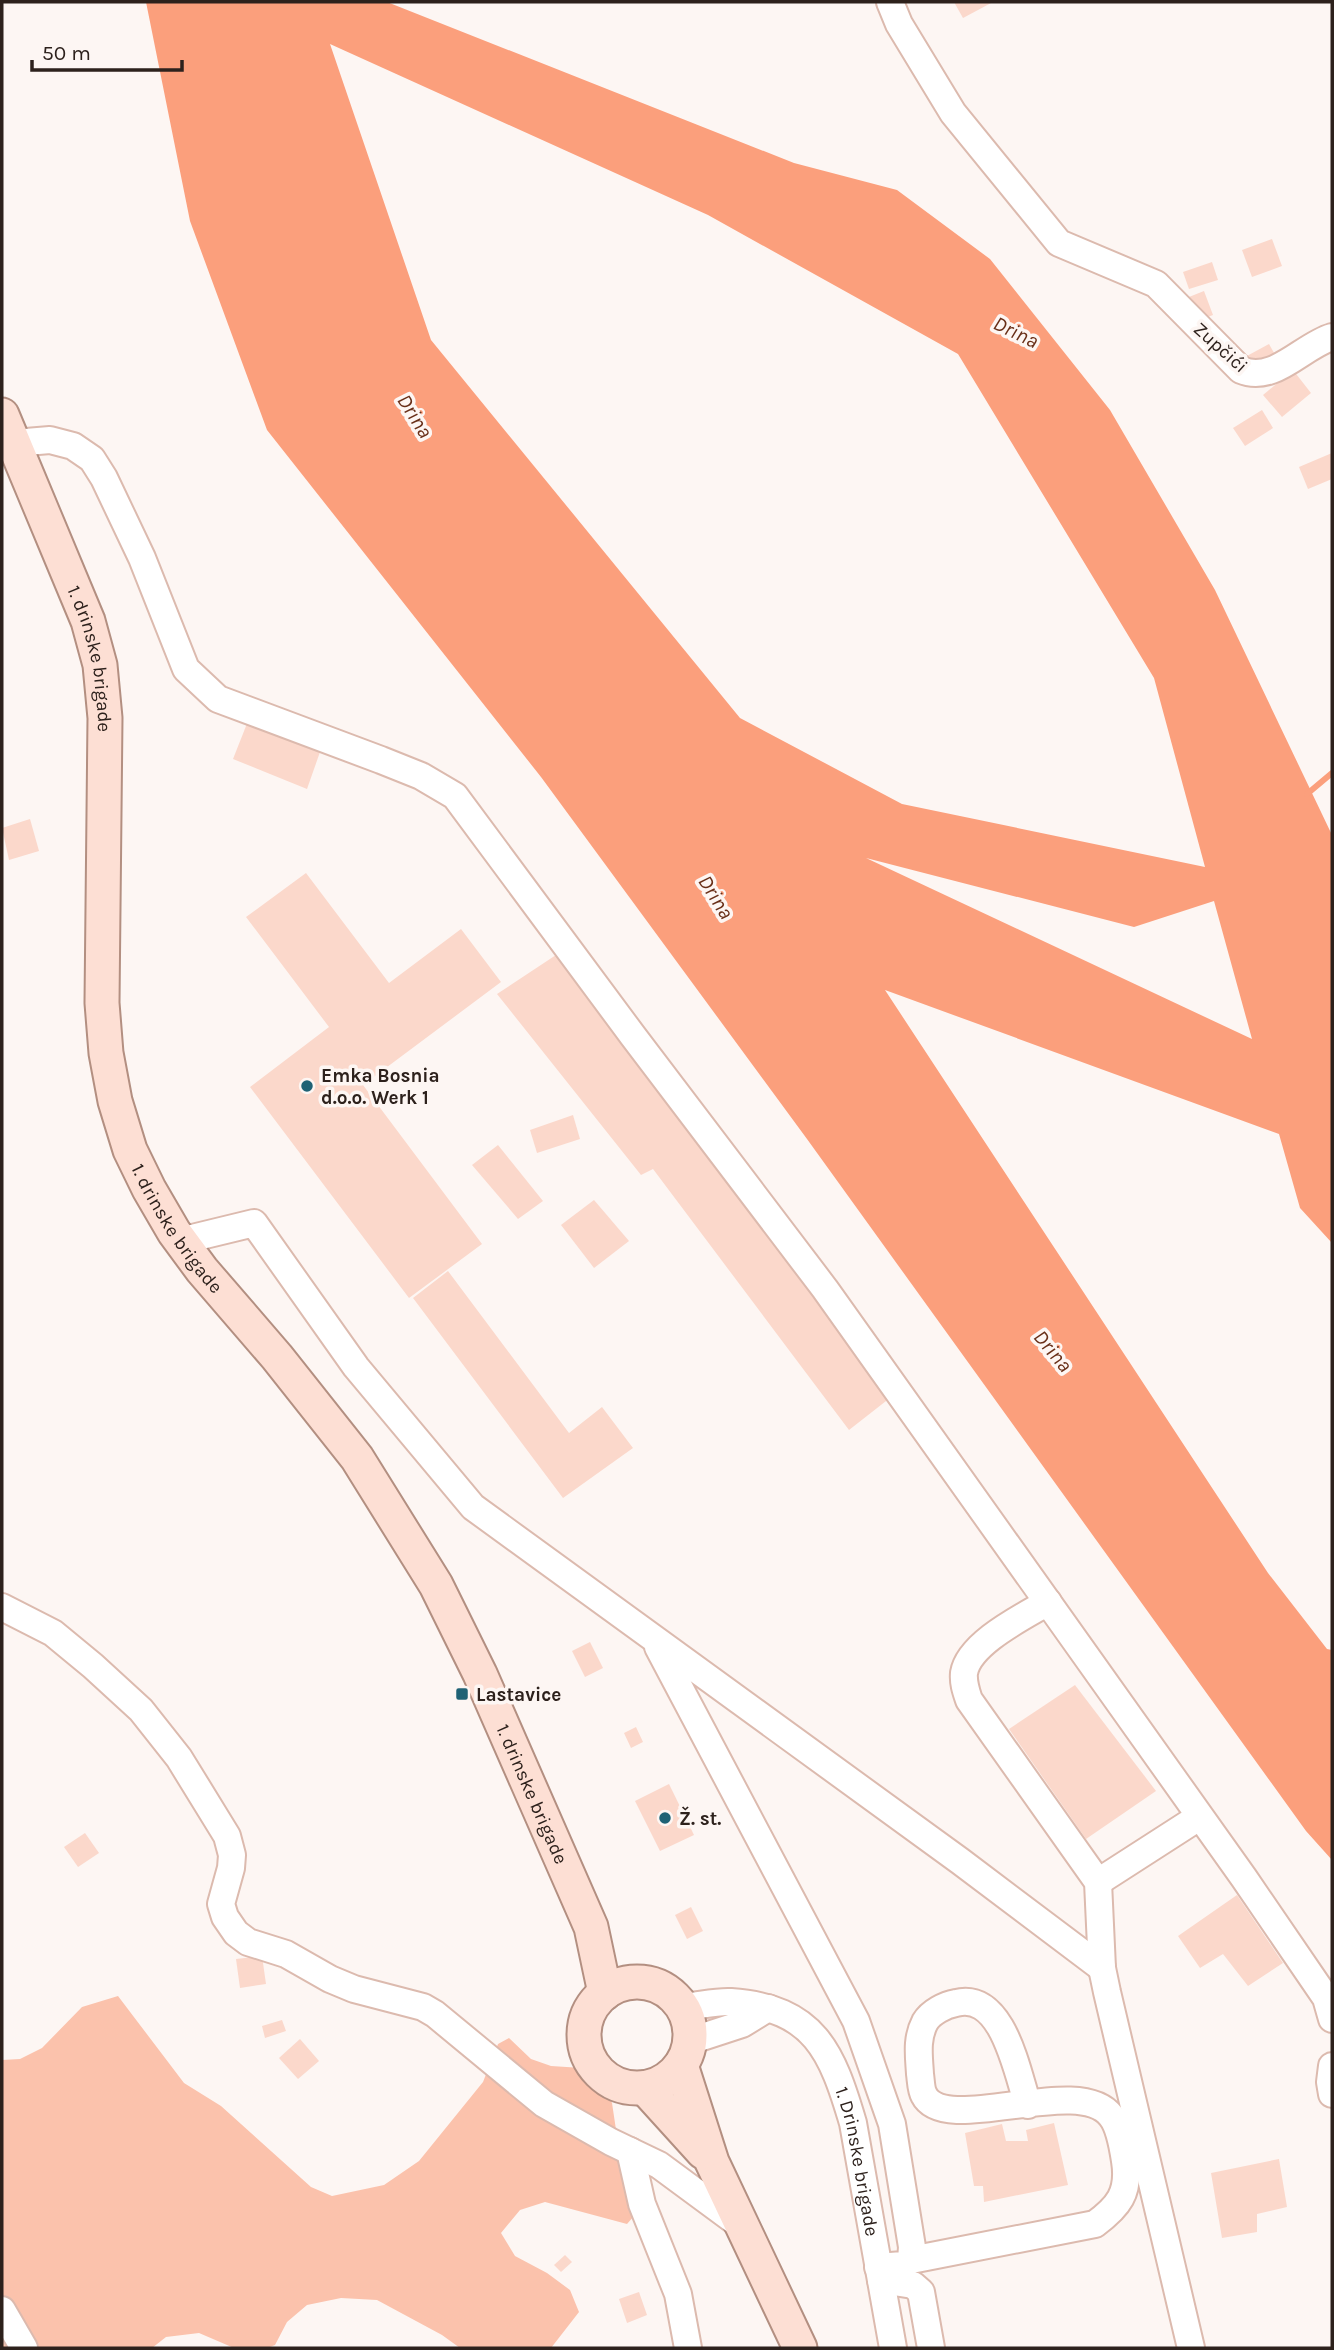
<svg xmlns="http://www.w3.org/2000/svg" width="1334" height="2350" viewBox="0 0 1334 2350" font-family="Karla,sans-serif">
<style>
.green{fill:#fbc2ac}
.water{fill:#fb9f7c;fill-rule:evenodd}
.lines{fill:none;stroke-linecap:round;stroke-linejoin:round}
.stream{stroke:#fb9f7c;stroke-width:6}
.building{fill:#fbd8cb}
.minor-casing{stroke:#dcbaae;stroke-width:30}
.major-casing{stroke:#b38f81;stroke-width:37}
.minor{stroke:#fff;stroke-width:26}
.major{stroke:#fddfd4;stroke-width:33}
.poi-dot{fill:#1f6275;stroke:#fdf6f3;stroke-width:2.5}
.labels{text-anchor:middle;stroke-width:7;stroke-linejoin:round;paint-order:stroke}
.street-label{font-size:19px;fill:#2d211c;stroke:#fdf6f3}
.poi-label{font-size:19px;font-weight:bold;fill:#2d211c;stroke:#fdf6f3;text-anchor:start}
.water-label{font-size:21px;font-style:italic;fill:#692f18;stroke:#fdf6f3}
</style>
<rect width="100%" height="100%" fill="#fdf6f3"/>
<polygon class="green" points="118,1996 184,2083 221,2106 311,2187 332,2196 384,2185 419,2161 483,2082 498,2044 509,2038 531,2059 551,2066 582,2068 604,2085 612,2103 624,2183 634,2216 627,2224 545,2202 520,2210 501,2233 515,2256 547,2273 570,2290 579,2312 551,2348 460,2348 442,2335 377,2300 341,2298 307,2305 287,2322 275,2345 267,2348 234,2348 199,2333 166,2337 152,2348 2,2348 2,2060 20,2059 42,2048 82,2007"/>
<path class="water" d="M146 2H387L794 163 897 190 990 259 1110 410 1215 590 1332 835V1243L1300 1208 1279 1134 885 990 1268 1573 1327 1649 1332 1650V1860L1306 1831 807 1139 541 777 267 430 190 221ZM330 44 708 215 958 354 1154 678 1205 867 902 804 740 718 431 340ZM866 858 1134 927 1214 901 1252 1039Z"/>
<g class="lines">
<polyline class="stream" points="1307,794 1332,773"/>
</g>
<g class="building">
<polygon points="954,2 993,2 963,18"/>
<polygon points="1272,239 1282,266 1252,277 1242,250"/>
<polygon points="1212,262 1218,280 1189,289 1183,272"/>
<polygon points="1204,291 1213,315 1197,321 1189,297"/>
<polygon points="1269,344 1278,360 1254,373 1245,357"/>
<polygon points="1293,370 1311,393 1282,417 1263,395"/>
<polygon points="1262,410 1273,428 1245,446 1233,428"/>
<polygon points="1332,453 1332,479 1308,489 1299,467"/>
<polygon points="248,721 320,752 307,789 233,759"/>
<polygon points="30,819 39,851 9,860 2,828"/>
<polygon points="306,873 389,983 461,929 501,982 363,1085 482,1244 409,1298 250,1087 329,1027 246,917"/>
<polygon points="559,953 895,1394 849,1430 653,1169 641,1175 497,994"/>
<polygon points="573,1115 580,1139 537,1153 530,1130"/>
<polygon points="498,1145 543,1201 518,1219 472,1165"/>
<polygon points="594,1200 629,1241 594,1268 561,1225"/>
<polygon points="448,1271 569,1433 602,1407 633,1448 563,1498 413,1298"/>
<polygon points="590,1642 603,1668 585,1677 572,1651"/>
<polygon points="1075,1685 1156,1791 1086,1839 1009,1729"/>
<polygon points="636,1727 643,1742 631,1748 624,1733"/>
<polygon points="669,1784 694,1835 660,1851 635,1801"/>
<polygon points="85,1833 99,1853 78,1867 64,1847"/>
<polygon points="1237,1895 1283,1963 1248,1986 1223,1954 1200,1968 1178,1936"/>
<polygon points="691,1907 703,1931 687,1939 675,1915"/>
<polygon points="262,1956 266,1984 240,1988 236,1959"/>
<polygon points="282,2020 286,2031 265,2038 262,2026"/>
<polygon points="300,2039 319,2061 298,2079 279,2058"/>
<polygon points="1054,2123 1068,2185 984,2202 983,2186 974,2186 965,2133 1002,2124 1006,2141 1028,2141 1026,2130"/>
<polygon points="1279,2159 1287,2207 1257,2214 1257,2232 1222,2238 1211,2173"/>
<polygon points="565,2255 572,2262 561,2272 554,2265"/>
<polygon points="639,2292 647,2315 627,2323 619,2299"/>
</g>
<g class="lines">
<g class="minor-casing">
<g id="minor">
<path d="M890 2 899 24 953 113 1059 243 1156 284 1241 370C1274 384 1302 346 1332 337"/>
<polyline points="14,443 50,440 73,446 92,459 104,478 142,558 186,669 218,699 381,760 421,776 455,796 633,1036 825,1289 1244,1878 1326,1998 1332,2019"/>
<polyline points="180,1241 254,1223 356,1367 473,1507 960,1861 1102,1968"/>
<path d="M1048 1602C1023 1617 969 1643 964 1673 963 1683 966 1691 969 1700L1098 1882 1102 1968 1107 1992 1191 2348"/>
<polyline points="2,1607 53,1633 93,1666 141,1710 179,1758 227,1836 232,1855 231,1868 221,1904 225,1917 236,1933 248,1942 286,1954 330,1979 354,1989 423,2007 435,2014 544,2104 611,2142 659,2165 743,2227"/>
<polyline points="658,1647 856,2021 892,2124 912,2247 911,2260 903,2265 878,2267"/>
<polyline points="1098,1882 1199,1817"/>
<path id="s1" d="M683 2007C698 2006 716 2001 731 2002 815 2008 832 2052 853 2123L893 2348"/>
<polyline points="690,2041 742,2024 768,2008"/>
<polyline points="1332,2066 1330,2082 1332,2094"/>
<polyline points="630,2151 642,2204 678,2294 688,2348"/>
<path d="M911 2260 1095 2224C1118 2207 1130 2193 1125 2161 1123 2148 1120 2127 1111 2116 1079 2073 945 2137 924 2095 921 2090 921 2081 920 2074 919 2056 916 2039 925 2022 931 2012 945 2005 956 2003 1003 1991 1017 2072 1028 2105"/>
<polyline points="881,2280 913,2285 921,2292 931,2348"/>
<polyline points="2,2310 24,2348"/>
</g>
</g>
<g class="major-casing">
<g id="major">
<path id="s2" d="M2 415 88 621 100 665 105 718 102 1003 106 1053 115 1101 130 1150 149 1189 174 1232 202 1270 277 1357 357 1458 436 1585 480 1674 591 1927 605 1993"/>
<circle cx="637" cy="2035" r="53"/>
<polyline points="681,2065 712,2162 800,2348"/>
<polyline points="645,2088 703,2152"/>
</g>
</g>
<use href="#minor" class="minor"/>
<use href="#major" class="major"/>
</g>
<g class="poi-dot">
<circle cx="307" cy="1086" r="7"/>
<rect x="455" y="1687" width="14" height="14" rx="3.5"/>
<circle cx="665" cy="1818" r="7"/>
</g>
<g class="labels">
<g class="street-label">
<text transform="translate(1221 347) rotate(42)" y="7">Zupčići</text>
<text dy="7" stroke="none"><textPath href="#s2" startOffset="261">1. drinske brigade</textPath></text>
<text dy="7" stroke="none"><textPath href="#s2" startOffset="849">1. drinske brigade</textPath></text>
<text dy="7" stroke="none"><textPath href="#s2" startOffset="1521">1. drinske brigade</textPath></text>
<text dy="7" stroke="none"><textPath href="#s1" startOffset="275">1. Drinske brigade</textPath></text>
</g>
<g class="poi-label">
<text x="321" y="1082">Emka Bosnia<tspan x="321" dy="22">d.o.o. Werk 1</tspan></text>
<text x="476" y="1701">Lastavice</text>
<text x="679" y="1825">Ž. st.</text>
</g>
<g class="water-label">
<text transform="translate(1016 332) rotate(26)" y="7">Drina</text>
<text transform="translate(415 416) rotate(58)" y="7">Drina</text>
<text transform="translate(716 897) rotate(58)" y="7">Drina</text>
<text transform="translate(1053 1351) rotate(50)" y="7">Drina</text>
</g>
</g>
<rect width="1334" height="2350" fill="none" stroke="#2d211c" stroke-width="7"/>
<path d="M32 60v10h150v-10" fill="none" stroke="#2d211c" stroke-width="3.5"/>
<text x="42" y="60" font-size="21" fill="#2d211c" stroke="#fdf6f3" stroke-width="5" paint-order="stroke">50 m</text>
</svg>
